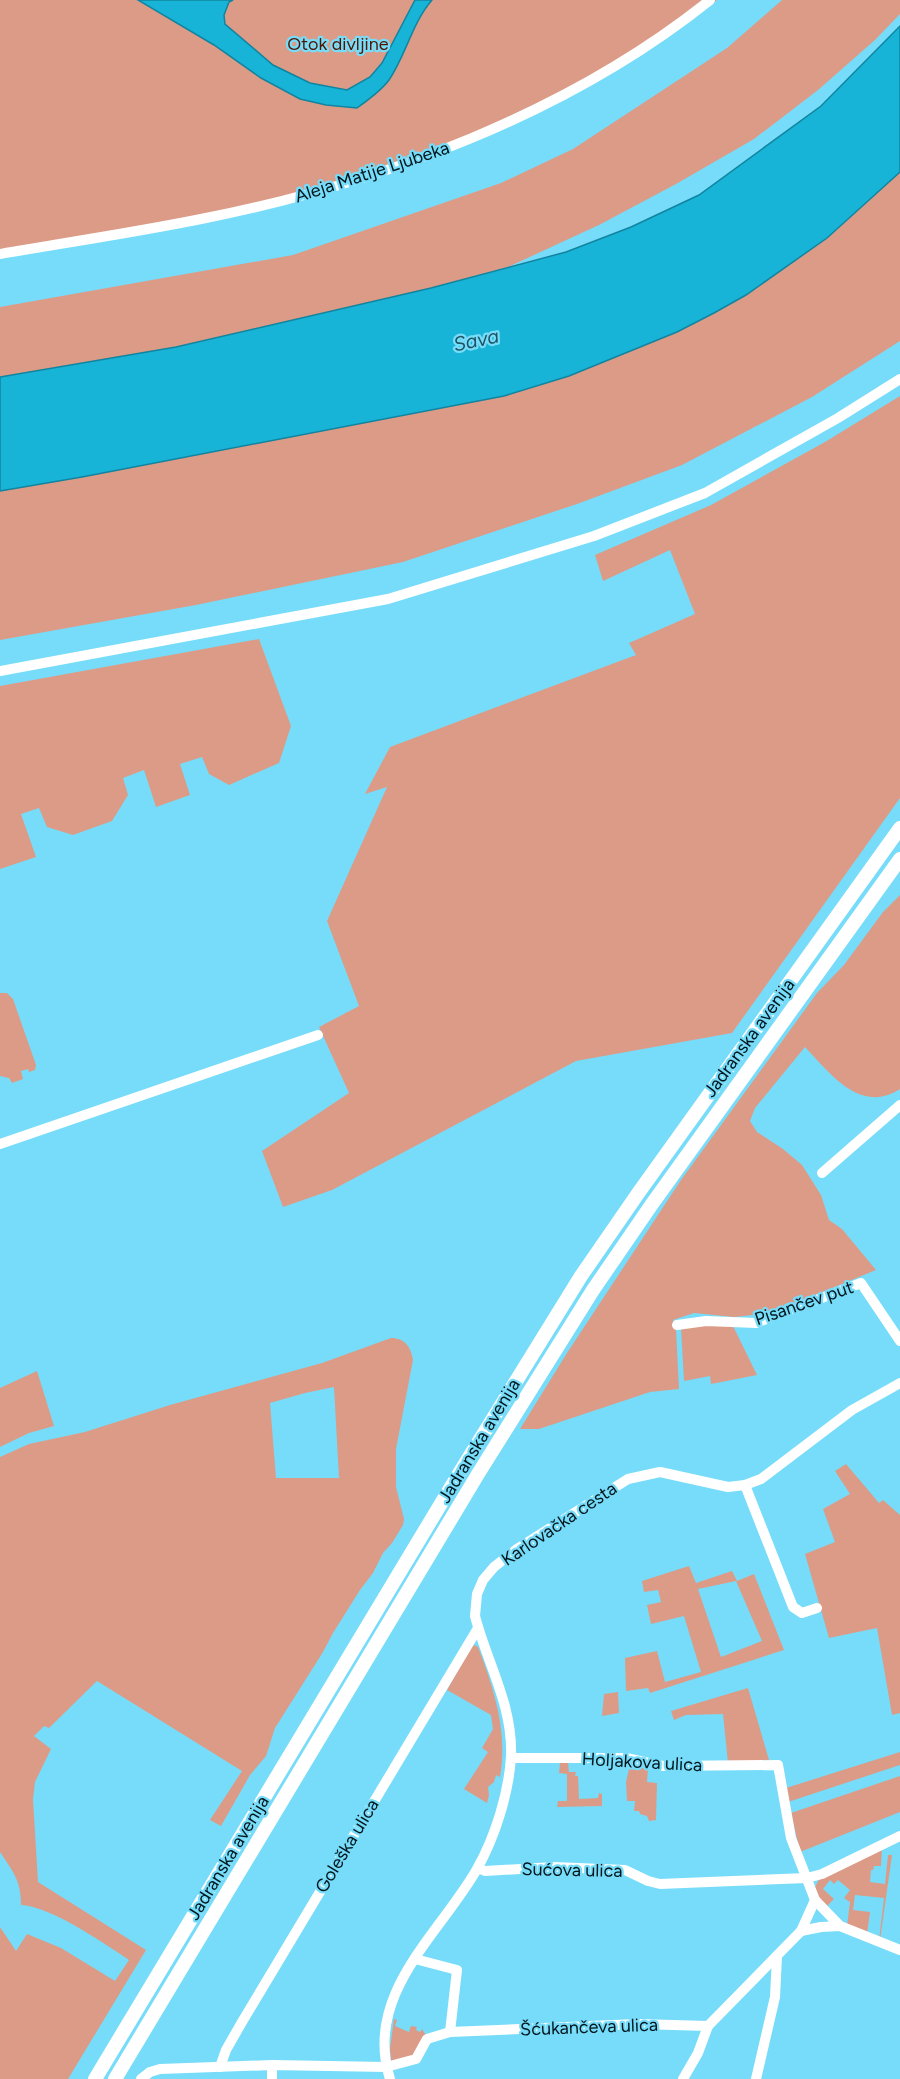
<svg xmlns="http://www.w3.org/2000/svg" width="900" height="2079" viewBox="0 0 900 2079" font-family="Figtree,sans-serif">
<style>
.green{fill:#dc9b86;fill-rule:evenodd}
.water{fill:#18b4d7;stroke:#11849f;stroke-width:1.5}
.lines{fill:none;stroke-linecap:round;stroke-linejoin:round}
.minor{stroke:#fff;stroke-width:10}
.major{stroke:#fff;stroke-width:14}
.labels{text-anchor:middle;stroke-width:4.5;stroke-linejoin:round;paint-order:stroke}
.park-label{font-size:18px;fill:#501500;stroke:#77dcf9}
.street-label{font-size:18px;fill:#01151b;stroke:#77dcf9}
.water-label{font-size:20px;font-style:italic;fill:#1d5564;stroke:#77dcf9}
</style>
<rect width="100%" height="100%" fill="#77dcf9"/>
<g class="green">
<polygon points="0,0 717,0 648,50 387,175 0,258"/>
<polygon points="782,0 900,0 900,14 875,40 818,90 754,139 676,184 599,225 508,267 431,288 176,347 0,377 0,307 293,255 501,183 573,149 727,48"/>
<polygon points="900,172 900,341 812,397 682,465 577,504 403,562 196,605 0,640 0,491 82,477 504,396 569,376 677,332 714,313 746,295 827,238"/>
<polygon points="900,396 900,798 732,1033 576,1061 332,1190 283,1207 262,1151 349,1093 319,1027 359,1006 327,921 387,787 365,794 390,747 636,655 629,643 695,614 670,550 603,581 595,555 711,505 825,442"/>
<polygon points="259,639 291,726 279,763 229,785 209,774 202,757 180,764 190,795 156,807 144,770 123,778 128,795 112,821 73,835 47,827 39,808 21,814 36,857 0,869 0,686"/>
<path d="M900 895V1089C860 1115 830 1073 805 1047L755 1108 750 1121 757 1132 783 1149 802 1165 821 1195 829 1220 842 1229 876 1270 771 1313 734 1317 694 1313 673 1320 676 1329 679 1389 650 1392 539 1429H520L567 1353 681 1180 817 993 844 965 883 912Z"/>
<polygon points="0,993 7,993 13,999 36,1065 35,1070 29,1072 28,1069 21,1071 23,1079 12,1083 9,1078 0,1076"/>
<polygon points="699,1324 733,1326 757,1375 711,1384 710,1376 684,1381 681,1328"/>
<path d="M391 1338C405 1338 411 1347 413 1360L396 1449V1487L404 1519 403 1525 392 1543 383 1553 373 1573 360 1590 333 1633 323 1652 275 1728 266 1756 250 1775 221 1826 210 1820 242 1771 97 1681 49 1728 44 1726 34 1736 51 1749 35 1782 33 1799 38 1882 146 1950 68 2079H0V1927L16 1951 27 1934 61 1948 115 1981 129 1960C104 1943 50 1906 21 1905 21 1880 13 1872 0 1852V1457L29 1444 85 1432 170 1405 322 1363ZM334 1387 339 1478H276L270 1403 305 1393Z"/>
<polygon points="37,1371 54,1426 29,1433 0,1447 0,1388"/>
<polygon points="846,1464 879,1503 883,1500 900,1515 900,1713 892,1715 877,1628 829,1638 805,1554 835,1542 823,1509 850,1494 835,1471"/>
<path d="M689 1566 696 1583 732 1571 737 1581 754 1574 784 1650 650 1693 648 1688 626 1691 625 1658 657 1651 665 1682 701 1672 684 1616 651 1624 647 1605 661 1602 658 1590 644 1592 642 1581ZM736 1581 762 1641 721 1657 698 1589Z"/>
<path d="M474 1645 478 1647C494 1689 508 1731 500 1777L496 1775 494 1782 488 1787 489 1795 487 1803 464 1789 488 1752 482 1748 493 1729 491 1715 447 1690 470 1648Z"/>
<polygon points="748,1688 769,1760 728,1763 723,1714 686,1715 674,1720 671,1711"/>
<polygon points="618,1692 619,1713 602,1716 604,1694"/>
<polygon points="900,1752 900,1765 788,1802 786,1788"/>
<polygon points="560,1763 568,1763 569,1772 576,1772 575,1776 578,1776 579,1799 598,1798 599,1793 602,1794 602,1806 557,1807 558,1801 567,1801 567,1774 559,1773"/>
<polygon points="630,1765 648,1769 647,1782 657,1783 656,1820 649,1821 647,1816 640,1814 639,1811 634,1811 635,1801 627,1801 626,1782"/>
<polygon points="900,1776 900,1812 800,1852 791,1813"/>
<polygon points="882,1848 881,1866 874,1866 873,1870 871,1870 870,1882 885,1884 888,1855 892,1855 880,1940 879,1940 884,1898 855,1895 853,1910 870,1912 867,1934 847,1926 850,1902 844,1898 850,1890 838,1880 834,1884 830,1880 823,1889 834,1899 826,1907 819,1898 815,1887 820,1878"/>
<polygon points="394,2019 397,2020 395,2026 409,2032 411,2026 417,2027 416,2030 420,2032 422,2029 427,2037 414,2056 391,2061 390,2048"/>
</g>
<g class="water">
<path d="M138 0H233L229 2 224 15 225 24 273 65 310 83 347 90 370 77 382 63 415 0H432C412 23 406 55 389 80 381 91 368 100 357 108L326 105 300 99 261 78 214 45Z"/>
<polygon points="900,26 900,172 827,238 746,295 714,313 677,332 569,376 504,396 82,477 0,491 0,377 176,347 431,288 566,252 631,227 699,195 821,106"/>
</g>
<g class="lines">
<g class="minor">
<path d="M0 254C69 242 138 232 206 218 382 183 569 113 710 0"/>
<polyline points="0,671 388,599 594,536 705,493 838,418 900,379"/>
<polyline points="0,1144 318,1035"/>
<polyline points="822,1173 900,1105"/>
<polyline points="677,1325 706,1321 756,1323 861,1283 900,1341"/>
<polyline points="745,1485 793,1607 802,1613 817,1608"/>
<polyline points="478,1868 485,1871 554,1867 625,1870 648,1881 660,1884 807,1878 822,1874 900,1836"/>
<polyline points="815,1900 840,1926 900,1950"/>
<polyline points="801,1931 821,1927 840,1926"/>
<polyline points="415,1959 457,1970 450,2032"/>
<polyline points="220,2067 226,2050 242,2022 478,1628"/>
<polyline points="141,2079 150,2072 160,2069 272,2065 386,2067 416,2059 427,2039 450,2032 638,2024 708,2026 801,1931 815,1900 791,1838 778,1765 663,1766 626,1758 511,1758"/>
<polyline points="272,2079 272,2065"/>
<path d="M390 2079C363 1994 440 1934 477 1869 495 1837 509 1793 511 1756 513 1705 487 1663 475 1616L477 1594 483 1580 494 1567 517 1549 628 1479 660 1472 728 1487 745 1485 761 1479 852 1410 900 1383"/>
<polyline points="683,2079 698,2053 708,2026"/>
<polyline points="756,2079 775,1997 777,1956"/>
</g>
<g class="major">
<polyline points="95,2079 463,1467 581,1276 639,1192 900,828"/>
<polyline points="115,2079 478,1474 593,1290 652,1204 900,859"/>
</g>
</g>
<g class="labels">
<g class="park-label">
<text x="338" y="50">Otok divljine</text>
</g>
<g class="street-label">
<text transform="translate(372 172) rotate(-18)" y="6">Aleja Matije Ljubeka</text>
<text transform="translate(749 1038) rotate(-54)" y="6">Jadranska avenija</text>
<text transform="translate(804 1303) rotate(-19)" y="6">Pisančev put</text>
<text transform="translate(479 1441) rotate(-59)" y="6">Jadranska avenija</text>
<text transform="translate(559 1524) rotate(-34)" y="6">Karlovačka cesta</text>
<text transform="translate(642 1762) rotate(3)" y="6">Holjakova ulica</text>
<text transform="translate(347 1846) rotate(-59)" y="6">Goleška ulica</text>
<text transform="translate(228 1858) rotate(-59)" y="6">Jadranska avenija</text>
<text transform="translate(572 1870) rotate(1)" y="6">Sućova ulica</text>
<text transform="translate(589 2027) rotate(-2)" y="6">Šćukančeva ulica</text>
</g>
<g class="water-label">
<text transform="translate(476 340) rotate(-12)" y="7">Sava</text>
</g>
</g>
</svg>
